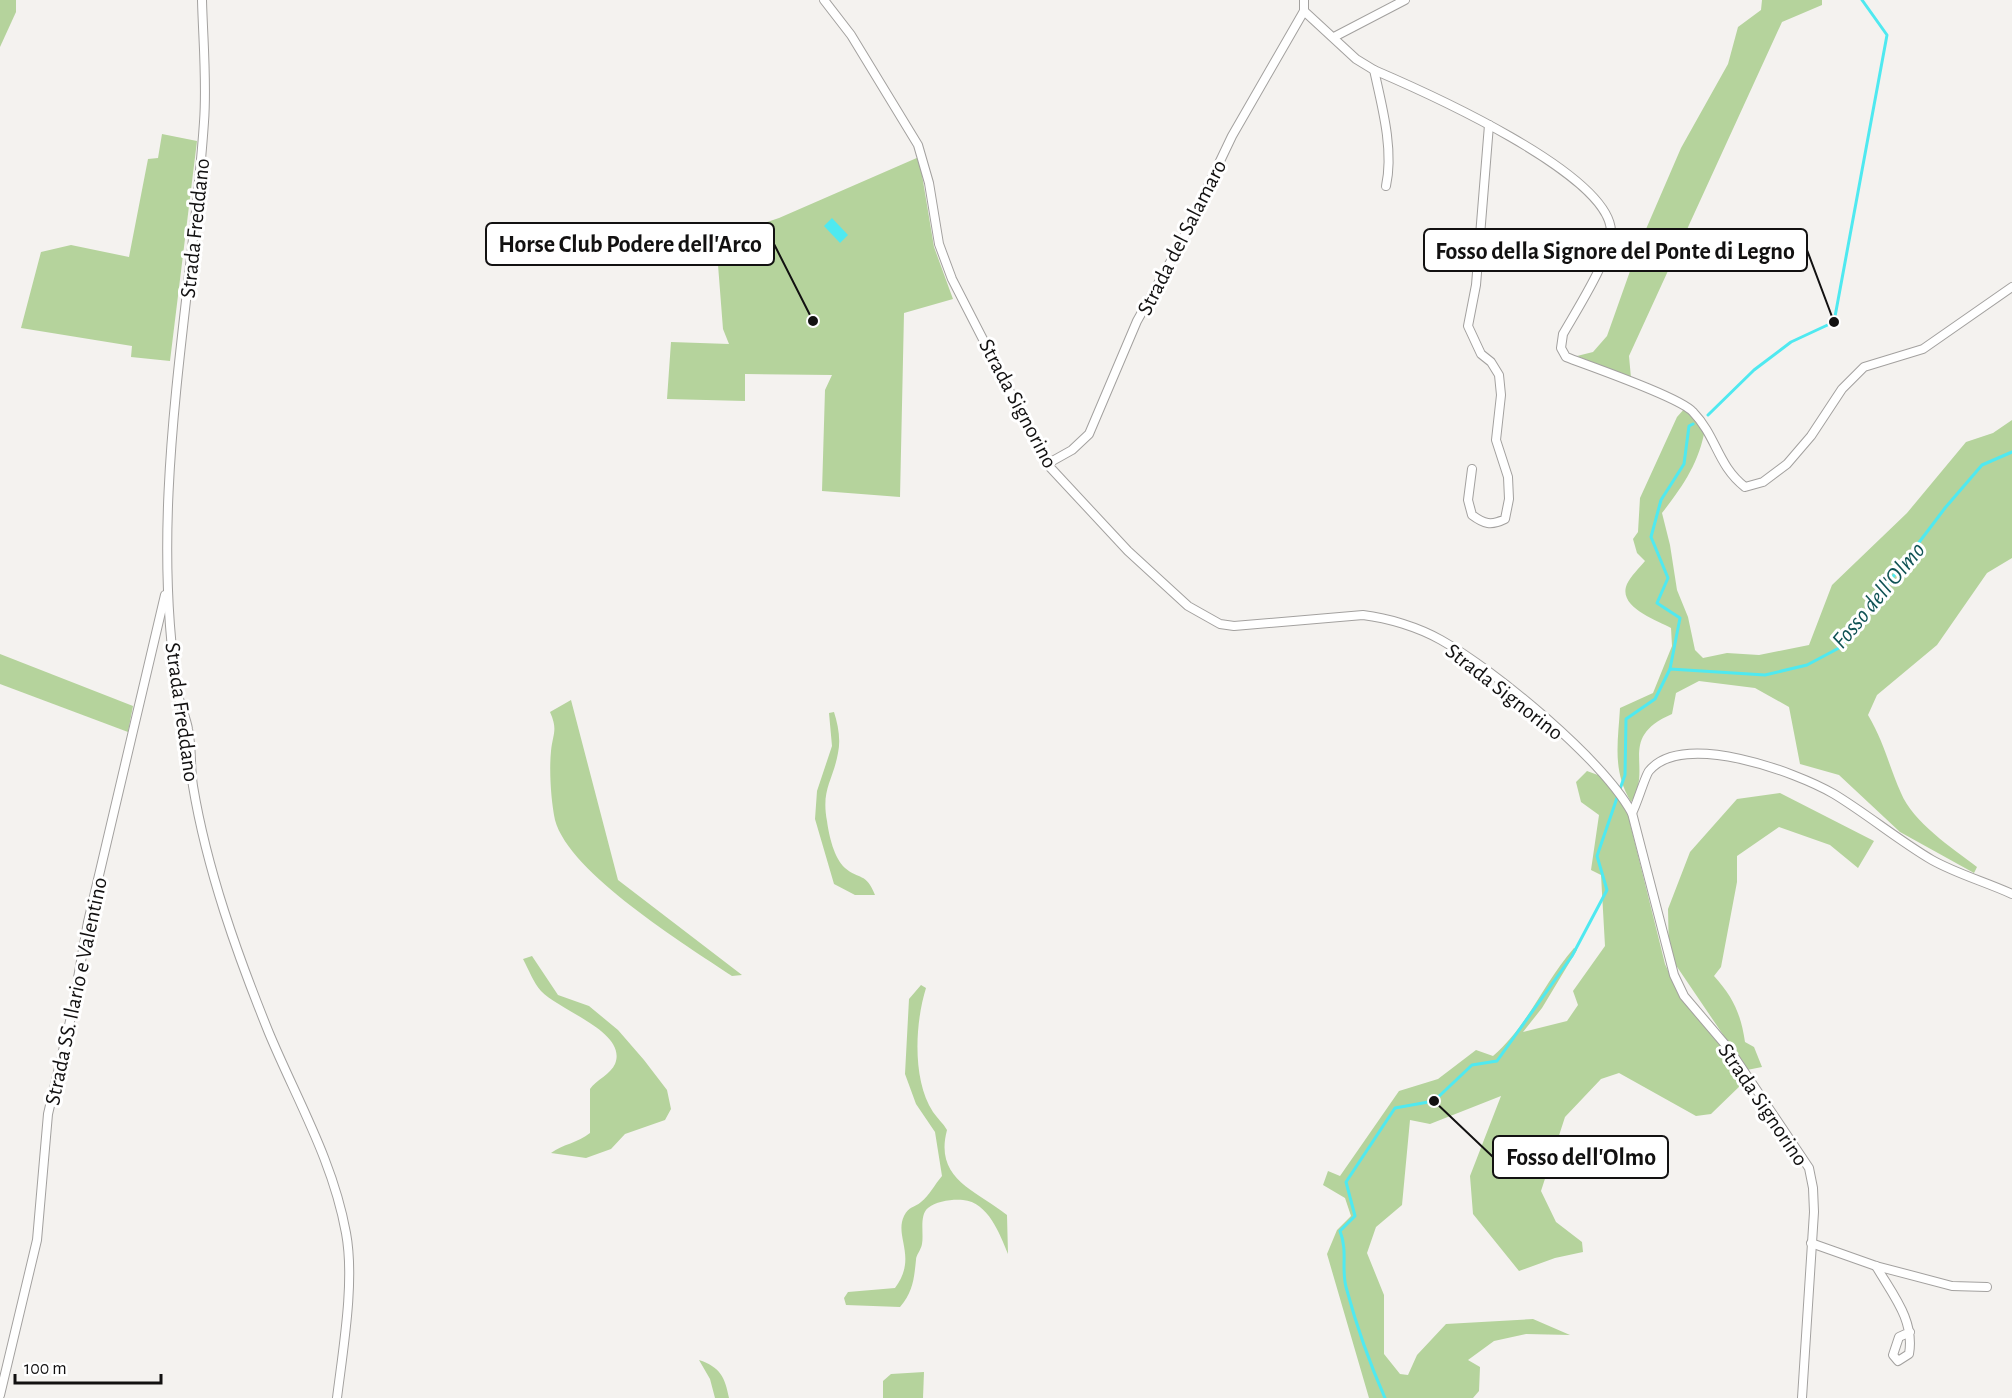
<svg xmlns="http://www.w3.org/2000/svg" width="2012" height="1398" viewBox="0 0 2012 1398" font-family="'Alegreya Sans',sans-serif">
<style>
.green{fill:#b5d39c}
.water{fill:#4fe9f0}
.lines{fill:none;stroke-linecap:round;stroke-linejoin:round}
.stream{stroke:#4fe9f0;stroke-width:3}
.minor-casing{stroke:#a3a19f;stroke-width:10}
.minor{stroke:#fff;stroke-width:8}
.labels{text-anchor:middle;stroke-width:6;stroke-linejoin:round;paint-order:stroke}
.street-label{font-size:22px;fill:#121111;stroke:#fff}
.water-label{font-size:24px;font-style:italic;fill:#105355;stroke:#fff}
.leader{fill:none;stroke:#121111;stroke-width:2}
.callout-dot{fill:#121111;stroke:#fff;stroke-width:2}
.callout{fill:#fff;stroke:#121111;stroke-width:2}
.callout-label{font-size:24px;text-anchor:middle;font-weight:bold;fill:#121111}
</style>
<rect width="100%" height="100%" fill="#f4f2ef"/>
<g class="green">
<polygon points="0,0 16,0 16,12 0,47"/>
<polygon points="1762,0 1822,0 1822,5 1782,22 1629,356 1631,378 1577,356 1593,352 1607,336 1640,243 1681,148 1728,64 1738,27 1761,10"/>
<polygon points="162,134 197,141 170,361 131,357 132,346 21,328 41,252 71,245 129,257 148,159 158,158"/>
<polygon points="919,157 934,247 953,299 904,313 900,497 822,491 825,390 832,375 745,374 745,401 667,399 671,342 729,344 723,329 716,239 779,218"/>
<path d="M1685 408 1705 429C1699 463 1683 486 1662 513L1670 545 1677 590 1688 617 1695 650 1703 658 1727 653 1759 655 1809 645 1832 585 1907 513 1966 442 1993 433 2012 420V558L1987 573 1937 645 1877 695 1868 715C1885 744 1888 764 1901 793 1913 822 1952 848 1977 867L1974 873 1900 832 1839 775 1800 764 1789 707 1755 688 1699 681 1676 693 1672 714C1616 738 1654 768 1631 802 1612 770 1618 743 1620 708L1653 693 1672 646 1671 628C1656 620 1617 607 1627 584 1631 576 1639 568 1645 561L1637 553 1633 539 1638 532 1640 498 1677 417Z"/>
<polygon points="0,654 133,706 128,732 0,684"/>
<path d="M571 700 618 880 742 975 732 976C686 945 569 873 555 820 551 801 549 771 551 751 553 733 558 730 550 712Z"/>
<path d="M834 712C838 725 841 739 838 753 833 781 821 789 827 821 829 836 834 858 845 868 859 880 866 872 875 895H855L834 884 815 819 817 791 832 746 829 713Z"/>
<path d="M1587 771 1606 778 1626 807 1665 964 1679 995 1725 1051 1744 1082 1711 1114 1696 1116 1619 1073 1601 1079 1565 1117 1541 1191 1556 1222 1582 1242 1583 1252 1555 1258 1519 1271 1473 1214 1470 1176 1501 1096 1430 1124 1410 1120 1402 1205 1376 1227 1367 1253 1384 1295V1354L1400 1374 1408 1375 1417 1355 1446 1324 1533 1319 1570 1335 1526 1334 1494 1341 1468 1360 1480 1367 1479 1391 1473 1398H1369L1327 1254 1337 1230 1351 1216 1345 1198 1323 1185 1328 1171 1340 1176 1399 1091 1438 1079 1476 1050 1493 1056C1528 1026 1544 982 1574 948L1577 950 1542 1008 1523 1032 1567 1021 1578 1005 1573 991 1605 946 1601 875 1591 870 1599 815 1581 802 1576 782Z"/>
<path d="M1780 793 1874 841 1858 868 1830 845 1779 827 1737 856V882L1721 967 1714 976C1733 997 1741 1014 1745 1042L1754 1047 1762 1067 1747 1070 1669 955 1668 909 1690 852 1737 799Z"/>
<path d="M532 956 558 995 589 1006 618 1030 644 1060 667 1090 671 1109 665 1120 625 1134 611 1149 586 1158 551 1153C563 1144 578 1143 590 1133V1089C596 1080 611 1074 615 1064 628 1032 560 1011 541 991 533 982 529 970 523 959Z"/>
<path d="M921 985 926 988C915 1023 912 1080 933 1112 937 1118 943 1123 947 1130 934 1179 975 1190 1007 1215L1008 1254C1000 1234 988 1202 963 1200 953 1199 936 1201 928 1208 919 1215 924 1234 922 1244 921 1250 916 1255 916 1260 914 1279 913 1292 900 1307L846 1305 844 1298 848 1292 895 1288C918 1257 894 1237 904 1216 909 1206 914 1208 921 1202 929 1196 935 1184 942 1176L935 1132 916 1104 905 1074 909 999Z"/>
<path d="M699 1360C720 1367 725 1377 729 1398H715L710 1379Z"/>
<polygon points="924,1372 923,1398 883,1398 883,1381 891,1374"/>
</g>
<polygon class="water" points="832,218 848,235 840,243 824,226"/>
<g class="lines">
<g class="stream">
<polyline points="1708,415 1754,370 1791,342 1834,322 1887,35 1862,0"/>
<polyline points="1670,669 1680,618 1657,603 1668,578 1651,537 1661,500 1684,464 1689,426 1693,424"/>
<polyline points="1620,789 1625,775 1626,719 1655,699 1670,669 1765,675 1807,665 1839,648 1945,508 1982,465 2012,452"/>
<path d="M1385 1398C1369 1362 1356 1324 1346 1287 1341 1267 1348 1252 1340 1231L1355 1216 1346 1182 1395 1108 1434 1101 1472 1065 1497 1061 1572 956 1607 890 1597 856 1618 795"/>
</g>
<g class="minor-casing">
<g id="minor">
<path d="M202 0C203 40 207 82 204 122 191 313 147 503 178 694 180 706 186 717 188 729 192 747 190 767 193 786 207 870 237 954 269 1033 297 1100 333 1161 346 1233 355 1281 343 1349 337 1398"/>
<path d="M824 0 851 35 918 145 929 183 939 244 952 279 1047 464 1128 551 1188 606 1220 624 1234 626 1363 615C1388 618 1418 627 1441 640 1496 671 1602 759 1632 813L1674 975 1684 996 1729 1049 1809 1168 1813 1188 1814 1212 1802 1398"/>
<path d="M1304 11 1356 59 1374 70C1382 106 1394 150 1386 186"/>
<polyline points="1334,37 1405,0"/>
<path d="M1374 70C1423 91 1609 173 1611 231 1612 255 1576 311 1563 334L1561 348 1566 357C1589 366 1680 397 1693 412 1717 437 1717 465 1745 487L1763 482 1787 464 1811 436 1842 389 1864 367 1923 349 2012 287"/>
<polyline points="1047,464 1072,450 1089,434 1137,321 1181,243 1232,136 1304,11 1304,0"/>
<path d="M1472 469 1468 500 1472 515C1484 524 1491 526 1505 519L1509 499 1508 477 1496 440 1501 395 1499 375 1491 362 1481 354 1468 326 1476 285 1489 125"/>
<path d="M1632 813C1637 804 1645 776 1649 771 1683 730 1796 772 1834 794 1867 814 1898 840 1932 860 1957 874 1986 882 2012 894"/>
<polyline points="1811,1243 1876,1266 1952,1286 1987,1287"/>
<path d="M1876 1266C1892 1294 1915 1320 1909 1354L1898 1361 1893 1355 1899 1337 1910 1332"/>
<polyline points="0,1395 37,1240 48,1114 71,1017 88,922 165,595"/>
</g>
</g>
<use href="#minor" class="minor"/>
</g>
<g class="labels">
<g class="street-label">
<text transform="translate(194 228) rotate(-84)" y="8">Strada Freddano</text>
<text transform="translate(1181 237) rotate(-63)" y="8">Strada del Salamaro</text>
<text transform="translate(1019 403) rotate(62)" y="8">Strada Signorino</text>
<text transform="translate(1505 691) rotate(38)" y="8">Strada Signorino</text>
<text transform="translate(183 712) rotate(82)" y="8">Strada Freddano</text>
<text transform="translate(75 991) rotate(-78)" y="8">Strada SS. Ilario e Valentino</text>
<text transform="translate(1764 1104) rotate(56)" y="8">Strada Signorino</text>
</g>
<g class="water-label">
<text transform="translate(1878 595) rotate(-50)" y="8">Fosso dell'Olmo</text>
</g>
</g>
<path class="leader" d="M813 321L774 244M1834 322L1807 250M1434 1101L1493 1157"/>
<g class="callout-dot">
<circle cx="813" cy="321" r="6"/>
<circle cx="1834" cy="322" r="6"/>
<circle cx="1434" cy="1101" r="6"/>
</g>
<g class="callout">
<rect x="486" y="223" width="288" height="42" rx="6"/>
<rect x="1424" y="229" width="383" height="42" rx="6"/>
<rect x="1493" y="1136" width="175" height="42" rx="6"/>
</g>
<g class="callout-label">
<text x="630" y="252">Horse Club Podere dell'Arco</text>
<text x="1615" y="259">Fosso della Signore del Ponte di Legno</text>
<text x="1581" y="1165">Fosso dell'Olmo</text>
</g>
<path d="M15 1374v9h146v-9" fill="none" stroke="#121111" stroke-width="3"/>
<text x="24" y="1374" font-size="18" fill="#121111" stroke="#ffffff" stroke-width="4.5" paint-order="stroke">100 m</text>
</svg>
